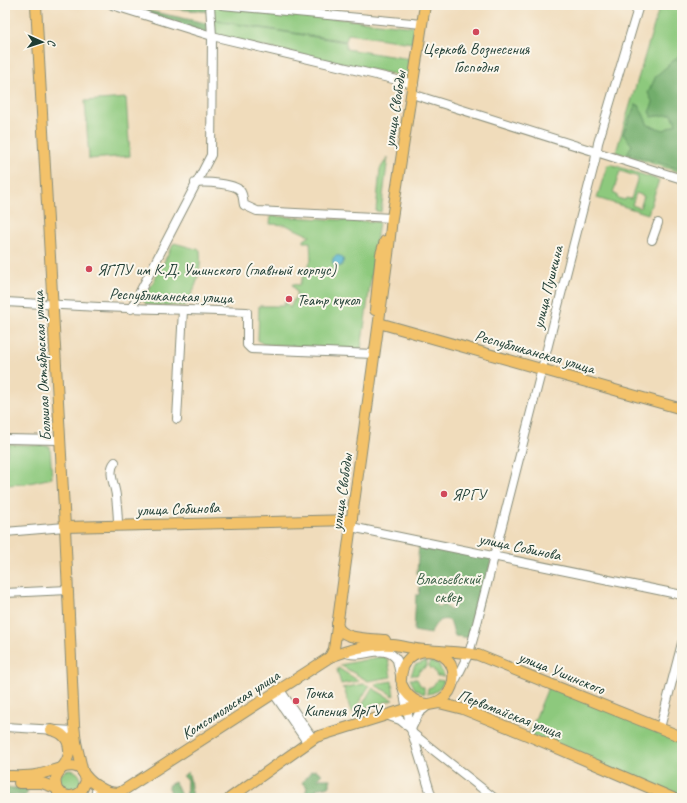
<svg xmlns="http://www.w3.org/2000/svg" width="687" height="803" viewBox="0 0 687 803" font-family="Caveat,sans-serif">
<style>
.green{fill:#8dc97d;stroke:#568358;fill-rule:evenodd}
.forest{fill:#72ad6c;stroke:#487550;fill-rule:evenodd}
.water{fill:#52b4d1;stroke:#387882}
.lines{fill:none;stroke-linecap:round;stroke-linejoin:round}
.minor-casing{stroke:#888c78;stroke-width:10}
.major-casing{stroke:#888c78;stroke-width:12}
.minor{stroke:#fff;stroke-width:8}
.major{stroke:#f3c26a;stroke-width:10}
.poi-dot{fill:#d1495b;stroke:#fbf7ec;stroke-width:1.5}
.labels{text-anchor:middle;stroke-width:4;stroke-linejoin:round;paint-order:stroke}
.poi-label{font-size:16px;fill:#1f3d34;stroke:#fbf7ec;text-anchor:start}
.street-label{font-size:16px;fill:#1f3d34;stroke:#fbf7ec}
.park-label{font-size:16px;fill:#3a6046;stroke:#fbf7ec}
</style>
<rect width="100%" height="100%" fill="#fbf7ec"/>
<filter id="ink" filterUnits="userSpaceOnUse"><feTurbulence type="fractalNoise" baseFrequency=".025" numOctaves="2"/><feDisplacementMap in="SourceGraphic" scale="8" xChannelSelector="R" yChannelSelector="G"/><feConvolveMatrix kernelMatrix="1 2 1 2 8 2 1 2 1" color-interpolation-filters="sRGB"/></filter>
<filter id="wash" filterUnits="userSpaceOnUse"><feTurbulence type="fractalNoise" baseFrequency=".012" numOctaves="4" result="noise"/><feDisplacementMap in="SourceGraphic" scale="16" xChannelSelector="R" yChannelSelector="G"/><feGaussianBlur stdDeviation="0.9" result="paint"/><feColorMatrix in="noise" values="0 0 0 0 0 0 0 0 0 0 0 0 0 0 0 0 0 1.4 0 .05"/><feComposite in="paint" operator="in"/></filter>
<g filter="url(#wash)">
<rect width="100%" height="100%" fill="#f0dcbb"/>
<g class="green">
<polygon points="210,5 214,5 415,27 412,43 348,34 346,41 211,20"/>
<polygon points="660,5 682,5 682,173 616,152"/>
<polygon points="211,20 346,42 346,49 410,59 407,77 212,36"/>
<polygon points="126,98 130,156 89,159 85,101"/>
<polygon points="388,157 381,212 376,211 380,169"/>
<path d="M610 164 659 180 648 214 597 198 607 166ZM620 171 638 177 631 199 626 198 625 200 617 198V195L613 193ZM636 193 644 196 640 208 632 205Z"/>
<polygon points="271,216 379,222 361,349 263,344 258,340 259,306 284,306 284,303 286,303 290,308 297,293 292,284 299,285 311,260 310,242 304,242 304,240 310,236 286,225 270,224"/>
<path d="M174 243 200 250C202 273 196 286 186 306L147 305 143 301Z"/>
<polygon points="9,444 50,446 52,478 25,484 5,485 5,464"/>
<polygon points="384,656 388,660 391,677 368,681 340,665"/>
<polygon points="427,661 426,667 420,670 417,675 411,675 415,665"/>
<polygon points="430,661 439,665 444,676 437,676 434,670 429,667"/>
<polygon points="338,668 359,681 341,684 337,670"/>
<polygon points="410,679 417,679 420,685 424,687 424,694 415,689"/>
<path d="M437 680 444 681C441 689 436 693 427 694L428 688 433 686Z"/>
<polygon points="392,681 394,696 375,685 375,684"/>
<polygon points="364,684 369,686 354,711 351,712 344,688 342,688"/>
<polygon points="549,685 682,740 682,798 677,798 529,734"/>
<polygon points="372,688 393,700 360,709"/>
<circle cx="70" cy="781" r="11"/>
</g>
<g class="forest">
<polygon points="165,5 209,5 210,12 165,8"/>
<polygon points="130,7 211,24 212,36"/>
<polygon points="682,53 682,170 627,153 632,145 623,134 635,105 639,105 648,125 664,130 676,124 672,114 652,117 649,112 653,103 648,93 656,76"/>
<path d="M419 542 492 557 472 638 455 636 450 621C441 616 433 625 431 634L414 631 416 595H419L421 575 417 574ZM443 593 455 599V604L451 611 444 605 439 607 435 604Z"/>
<polygon points="316,770 322,774 317,779 330,779 330,786 316,789 316,792 327,791 332,794 332,798 304,798 307,787 302,783 311,771"/>
<path d="M188 772C192 782 190 788 192 798H186L187 780 183 776Z"/>
<polygon points="175,782 182,798 173,798 168,785"/>
<polygon points="5,788 23,788 27,790 28,793 25,796 5,795"/>
</g>
<circle class="water" cx="338" cy="261" r="5.5"/>
</g>
<g filter="url(#ink)">
<g class="lines">
<g class="minor-casing">
<g id="minor">
<polyline points="112,5 212,36 414,84"/>
<polyline points="222,5 422,24"/>
<polyline points="412,94 682,179"/>
<path d="M195 183C205 182 237 183 241 192 243 195 243 201 244 205L257 211 392 218"/>
<polyline points="652,240 658,223"/>
<polyline points="5,302 99,307 247,312 247,345 251,349 374,354"/>
<polyline points="131,309 211,155 212,36 210,5"/>
<polyline points="177,419 183,310"/>
<polyline points="5,439 60,440"/>
<path d="M115 462C107 471 115 485 116 496 117 506 118 515 118 525"/>
<polyline points="351,527 682,595"/>
<polyline points="5,532 65,527"/>
<polyline points="5,593 68,590"/>
<path d="M344 652C360 661 385 641 397 660L411 729 432 798"/>
<polyline points="453,685 469,653 473,639 595,161 598,143 639,5"/>
<polyline points="280,690 313,739"/>
<polyline points="274,694 307,742"/>
<polyline points="386,715 400,720 411,729"/>
<polyline points="5,727 74,731"/>
<polyline points="660,728 682,643"/>
<polyline points="411,729 419,713 429,705"/>
<polyline points="412,733 494,798"/>
<polyline points="95,798 97,785"/>
</g>
</g>
<g class="major-casing">
<g id="major">
<polyline points="36,5 65,527 74,725 76,742 83,773"/>
<polyline points="375,310 381,254 385,241"/>
<polyline points="379,323 682,409"/>
<polyline points="65,527 352,520"/>
<path d="M337 624C341 641 371 638 385 640"/>
<polyline points="330,657 334,649 388,255 392,218 425,5"/>
<path d="M401 680C401 638 459 645 453 681 452 688 448 695 442 699 426 710 409 701 402 685"/>
<path d="M51 730C62 732 69 739 69 750"/>
<path d="M85 775C92 784 109 796 121 792L330 657C350 649 371 643 393 645 404 646 415 650 426 650 444 652 461 651 478 655L682 737"/>
<path d="M5 776C15 776 26 777 36 775 52 773 82 753 86 781L81 792C73 798 65 797 58 791"/>
<polyline points="19,783 42,783 56,788"/>
<path d="M59 796C52 775 56 778 66 762 70 754 71 746 73 737"/>
<polyline points="230,798 316,737 406,709 439,703 463,709 527,735 673,798"/>
</g>
</g>
<use href="#minor" class="minor"/>
<use href="#major" class="major"/>
</g>
</g>
<g class="poi-dot">
<circle cx="476" cy="32" r="4"/>
<circle cx="89" cy="269" r="4"/>
<circle cx="289" cy="299" r="4"/>
<circle cx="444" cy="494" r="4"/>
<circle cx="296" cy="701" r="4"/>
</g>
<g class="labels">
<g class="poi-label">
<text x="476" y="54" text-anchor="middle">Церковь Вознесения<tspan x="476" dy="18">Господня</tspan></text>
<text x="97" y="275">ЯГПУ им К.Д. Ушинского (главный корпус)</text>
<text x="297" y="305">Театр кукол</text>
<text x="452" y="500">ЯРГУ</text>
<text x="304" y="698">Точка<tspan x="304" dy="18">Кипения ЯрГУ</tspan></text>
</g>
<g class="street-label">
<text transform="translate(394 109) rotate(-81)" y="6">улица Свободы</text>
<text transform="translate(547 287) rotate(-76)" y="6">улица Пушкина</text>
<text transform="translate(171 295) rotate(2)" y="6">Республиканская улица</text>
<text transform="translate(535 351) rotate(16)" y="6">Республиканская улица</text>
<text transform="translate(41 366) rotate(-93)" y="6">Большая Октябрьская улица</text>
<text transform="translate(341 492) rotate(-82)" y="6">улица Свободы</text>
<text transform="translate(178 508) rotate(-2)" y="6">улица Собинова</text>
<text transform="translate(520 546) rotate(12)" y="6">улица Собинова</text>
<text transform="translate(562 672) rotate(22)" y="6">улица Ушинского</text>
<text transform="translate(230 704) rotate(-33)" y="6">Комсомольская улица</text>
<text transform="translate(510 713) rotate(21)" y="6">Первомайская улица</text>
</g>
<g class="park-label">
<text x="448" y="584">Власьевский<tspan x="448" dy="18">сквер</tspan></text>
</g>
</g>
<rect width="687" height="803" fill="none" stroke="#fbf7ec" stroke-width="20"/>
<g transform="translate(42 42) rotate(93)" stroke="#fbf7ec" stroke-width="3" paint-order="stroke">
<path d="M0-3L7 15L0 10L-7 15Z" fill="#1f3d34"/>
<text y="-6" font-size="11" font-weight="bold" text-anchor="middle" fill="#1f3d34">С</text>
</g>
</svg>
